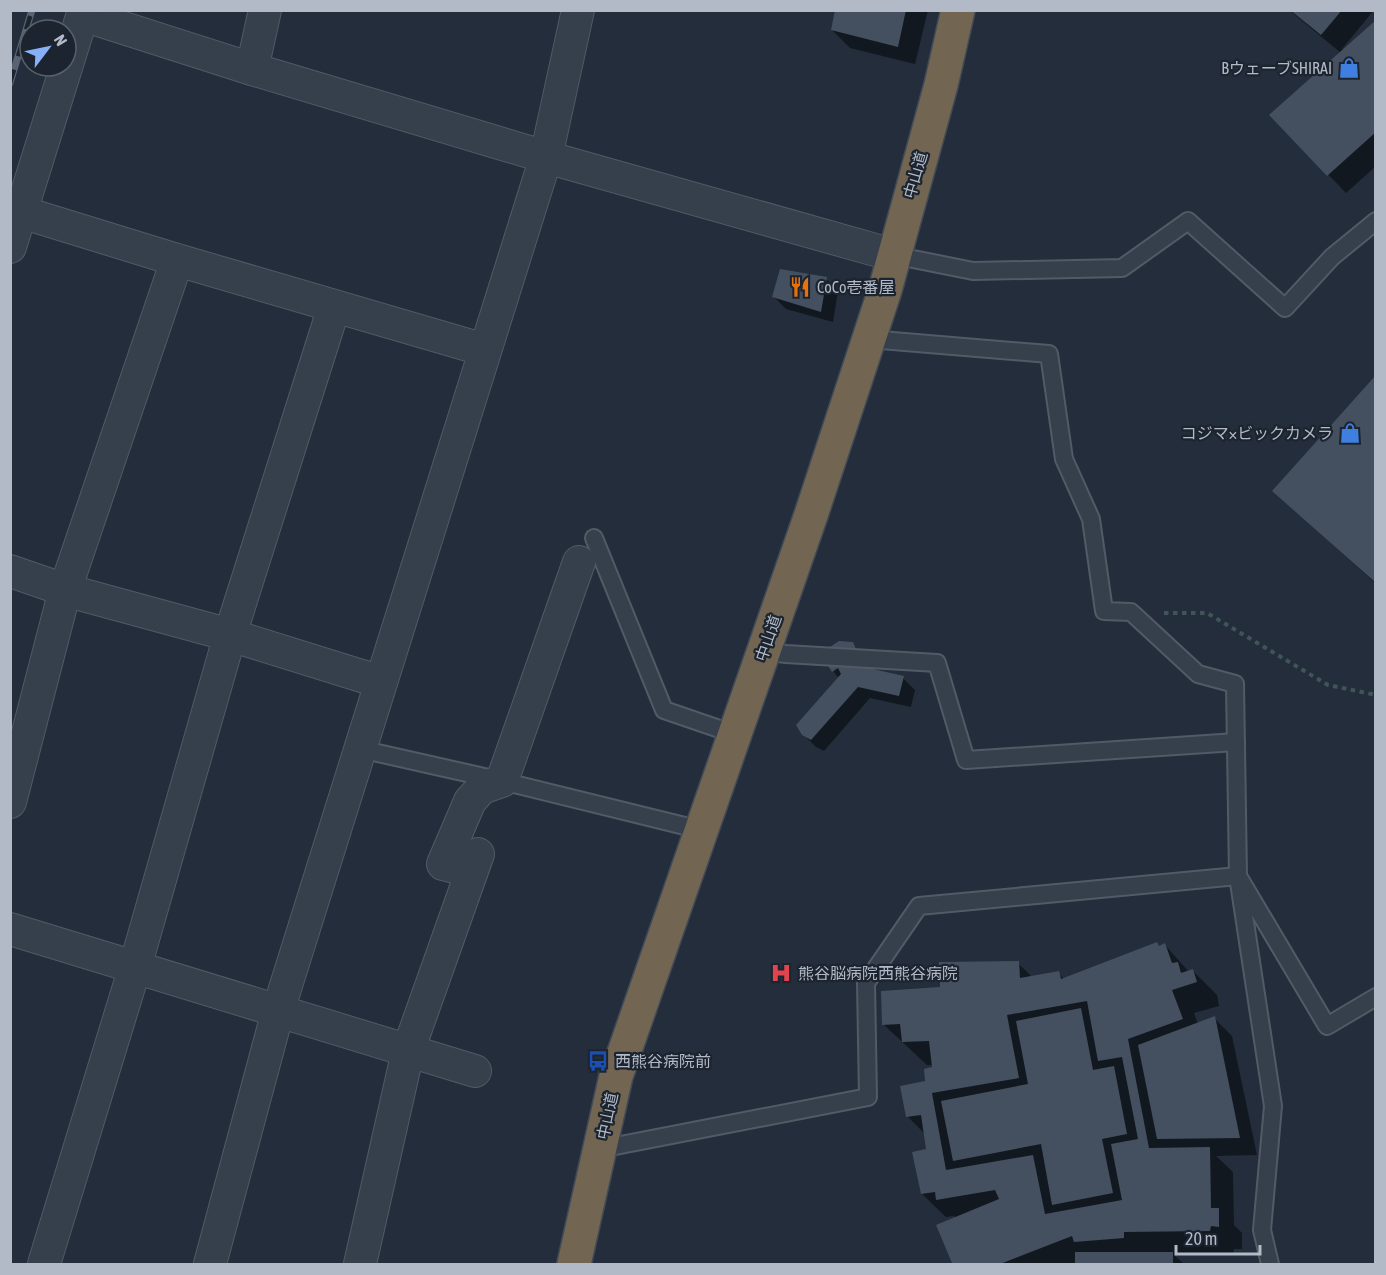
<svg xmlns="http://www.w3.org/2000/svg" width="1386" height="1275" viewBox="0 0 1386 1275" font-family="'Asap Condensed','Noto Sans JP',sans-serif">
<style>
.shadow{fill:#0007}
.building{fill:#445060;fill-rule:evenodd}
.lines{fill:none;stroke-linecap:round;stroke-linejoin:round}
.lane-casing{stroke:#525a66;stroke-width:20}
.street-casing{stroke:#525a66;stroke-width:34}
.highway-casing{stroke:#424a56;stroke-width:36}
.path{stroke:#3f5557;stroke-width:4;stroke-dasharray:4.5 4.5;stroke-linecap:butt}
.lane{stroke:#363f4c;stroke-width:16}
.street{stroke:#363f4c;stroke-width:32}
.highway{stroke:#726653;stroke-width:33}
.rail-casing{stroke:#586373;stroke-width:7}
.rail{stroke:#1c2430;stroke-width:4.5;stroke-dasharray:14;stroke-linecap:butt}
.labels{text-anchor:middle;stroke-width:4.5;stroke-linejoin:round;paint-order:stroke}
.poi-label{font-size:16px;fill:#b2bac7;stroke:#1c2430;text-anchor:start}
.street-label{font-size:16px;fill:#b2bac7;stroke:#1c2430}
</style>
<rect width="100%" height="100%" fill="#232d3b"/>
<g class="shadow">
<polygon points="837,10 928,10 915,64 850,48 832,30"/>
<polygon points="1289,10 1374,10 1342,49 1344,50 1376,22 1376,166 1346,193 1271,115 1341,53"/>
<polygon points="826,279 838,291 833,322 786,309 774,297"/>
<polygon points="1376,378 1376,584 1274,491"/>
<polygon points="852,644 864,656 871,670 903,678 915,690 911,707 870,698 824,751 816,747 803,734 839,678 833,671"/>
<polygon points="1157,944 1160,947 1165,945 1189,972 1193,971 1217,995 1219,1006 1194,1013 1198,1024 1214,1018 1232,1036 1257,1155 1216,1156 1233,1172 1234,1225 1242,1233 1242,1249 1234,1249 1233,1254 1174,1255 1184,1264 951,1264 954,1263 956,1218 954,1216 946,1217 922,1194 928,1150 925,1134 908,1117 934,1069 934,1065 927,1065 883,1024 941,988 1018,963 1032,977 1058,973 1064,979"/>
</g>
<g class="building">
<polygon points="835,10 906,10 898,47 831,30"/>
<polygon points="1290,10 1342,10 1321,35"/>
<polygon points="1376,20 1376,132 1327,176 1269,115"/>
<polygon points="780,269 827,277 821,312 772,297"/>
<polygon points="1376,375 1376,583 1272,491"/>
<polygon points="839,641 853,642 864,667 904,676 899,696 858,687 811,740 802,735 796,725 841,674 838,668 832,672 824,660 827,649"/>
<path d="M1157 942 1159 946 1165 943 1172 963 1178 962 1181 973 1193 969 1197 982 1172 990 1183 1019 1128 1039 1149 1148 1210 1147 1211 1208H1219V1227L1211 1226 1210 1231 1124 1232V1238L1074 1242 1072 1236 1000 1264H947L952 1263 936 1225 999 1199 995 1190 936 1200 935 1192 921 1194 912 1152 926 1149 921 1115 906 1117 900 1086 925 1081 924 1069 932 1067 929 1041 902 1042 900 1024 882 1025 881 991 940 987 939 962 1019 961 1020 978 1059 971 1061 979ZM1087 1001 1098 1061 1122 1057 1138 1139 1111 1144 1122 1200 1045 1214 1033 1155 946 1170 932 1093 1019 1078 1007 1015Z"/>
<polygon points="1081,1008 1093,1070 1114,1066 1127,1134 1102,1139 1113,1193 1052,1205 1041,1144 953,1161 941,1101 1028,1084 1016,1021"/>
<polygon points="1215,1016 1240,1138 1157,1139 1138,1045"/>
<rect x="1075" y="1252" width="98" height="12"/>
</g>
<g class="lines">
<g class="lane-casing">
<g id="lane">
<polyline points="893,255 973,271 1122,268 1188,221 1285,308 1332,257 1376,221"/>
<polyline points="869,339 1049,354 1064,459 1091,519 1104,611 1131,612 1198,674 1235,684 1238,876 1273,1106 1262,1230 1270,1264"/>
<polyline points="594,538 664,710 734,734"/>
<polyline points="763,651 786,654 937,663 966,760 1236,742"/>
<polyline points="360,749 502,781 701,830"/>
<polyline points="600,1149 868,1097 866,983 919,906 1238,876 1327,1026 1376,997"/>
</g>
</g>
<g class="street-casing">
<g id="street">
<polyline points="83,15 252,69 546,157 893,255"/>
<polyline points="252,69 265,10"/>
<polyline points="21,212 177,260 485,350"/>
<polyline points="10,247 84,10"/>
<polyline points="10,571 65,590 230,635 381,682"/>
<polyline points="10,802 65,590 177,260"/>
<polyline points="471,871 443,864 470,801 482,788 502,781 579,562"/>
<polyline points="10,929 475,1071"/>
<polyline points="44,1264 135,967 230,635 334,307"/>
<polyline points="210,1264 278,1011 546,157 578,10"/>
<polyline points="360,1264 408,1051 478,854"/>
</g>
</g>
<g class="highway-casing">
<polyline id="highway" points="574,1264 616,1076 812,512 885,290 941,85 958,10"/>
</g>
<polyline class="path" points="1164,613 1207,613 1328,685 1376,695"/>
<use href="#lane" class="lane"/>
<use href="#street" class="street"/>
<use href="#highway" class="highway"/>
<g class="rail-casing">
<polyline id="rail" points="10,83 32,10"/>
</g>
<use href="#rail" class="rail"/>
</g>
<defs>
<g id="shop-bare" transform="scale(1.62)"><path d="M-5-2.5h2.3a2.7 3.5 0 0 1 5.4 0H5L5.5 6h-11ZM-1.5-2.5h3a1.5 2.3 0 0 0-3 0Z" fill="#3f7fe0" stroke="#1c2430" stroke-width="2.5" paint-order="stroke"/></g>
<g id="restaurant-bare" transform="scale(1.62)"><path d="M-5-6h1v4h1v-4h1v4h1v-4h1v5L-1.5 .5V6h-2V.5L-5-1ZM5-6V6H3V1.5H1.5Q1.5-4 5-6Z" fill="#e8710a" stroke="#1c2430" stroke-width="2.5" paint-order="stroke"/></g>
<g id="hospital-bare" transform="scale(1.62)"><path d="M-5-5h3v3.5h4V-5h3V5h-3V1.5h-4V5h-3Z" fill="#e0444e" stroke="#1c2430" stroke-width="2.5" paint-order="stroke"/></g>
<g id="bus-bare" transform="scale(1.62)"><path d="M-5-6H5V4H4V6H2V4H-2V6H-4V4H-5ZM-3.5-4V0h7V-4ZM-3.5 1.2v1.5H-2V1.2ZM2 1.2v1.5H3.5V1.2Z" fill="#1a4fb4" stroke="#1c2430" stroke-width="2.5" paint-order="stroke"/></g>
</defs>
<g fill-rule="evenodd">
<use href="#shop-bare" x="1349" y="68"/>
<use href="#restaurant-bare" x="800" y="287"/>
<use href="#shop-bare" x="1350" y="433"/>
<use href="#hospital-bare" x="781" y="973"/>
<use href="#bus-bare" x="598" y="1061"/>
</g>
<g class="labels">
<g class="poi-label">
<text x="1332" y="74" text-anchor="end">BウェーブSHIRAI</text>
<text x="817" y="293">CoCo壱番屋</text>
<text x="1333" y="439" text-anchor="end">コジマ×ビックカメラ</text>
<text x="798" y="979">熊谷脳病院西熊谷病院</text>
<text x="615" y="1067">西熊谷病院前</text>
</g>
<g class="street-label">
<text transform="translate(915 175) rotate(-74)" y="6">中山道</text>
<text transform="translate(768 638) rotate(-71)" y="6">中山道</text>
<text transform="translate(607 1116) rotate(-78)" y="6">中山道</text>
</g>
</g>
<rect width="1386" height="1275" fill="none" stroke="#b2bac7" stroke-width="24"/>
<g transform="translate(48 48) rotate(58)"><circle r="28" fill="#1c2430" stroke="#58606c" stroke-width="1.5"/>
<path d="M0-4.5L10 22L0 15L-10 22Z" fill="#87b1f7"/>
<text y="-9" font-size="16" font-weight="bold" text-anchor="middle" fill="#b2bac7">N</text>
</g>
<path d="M1176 1245v9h84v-9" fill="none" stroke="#b2bac7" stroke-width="3"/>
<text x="1185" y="1245" font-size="18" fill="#b2bac7" stroke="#1c2430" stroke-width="4.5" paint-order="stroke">20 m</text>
</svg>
